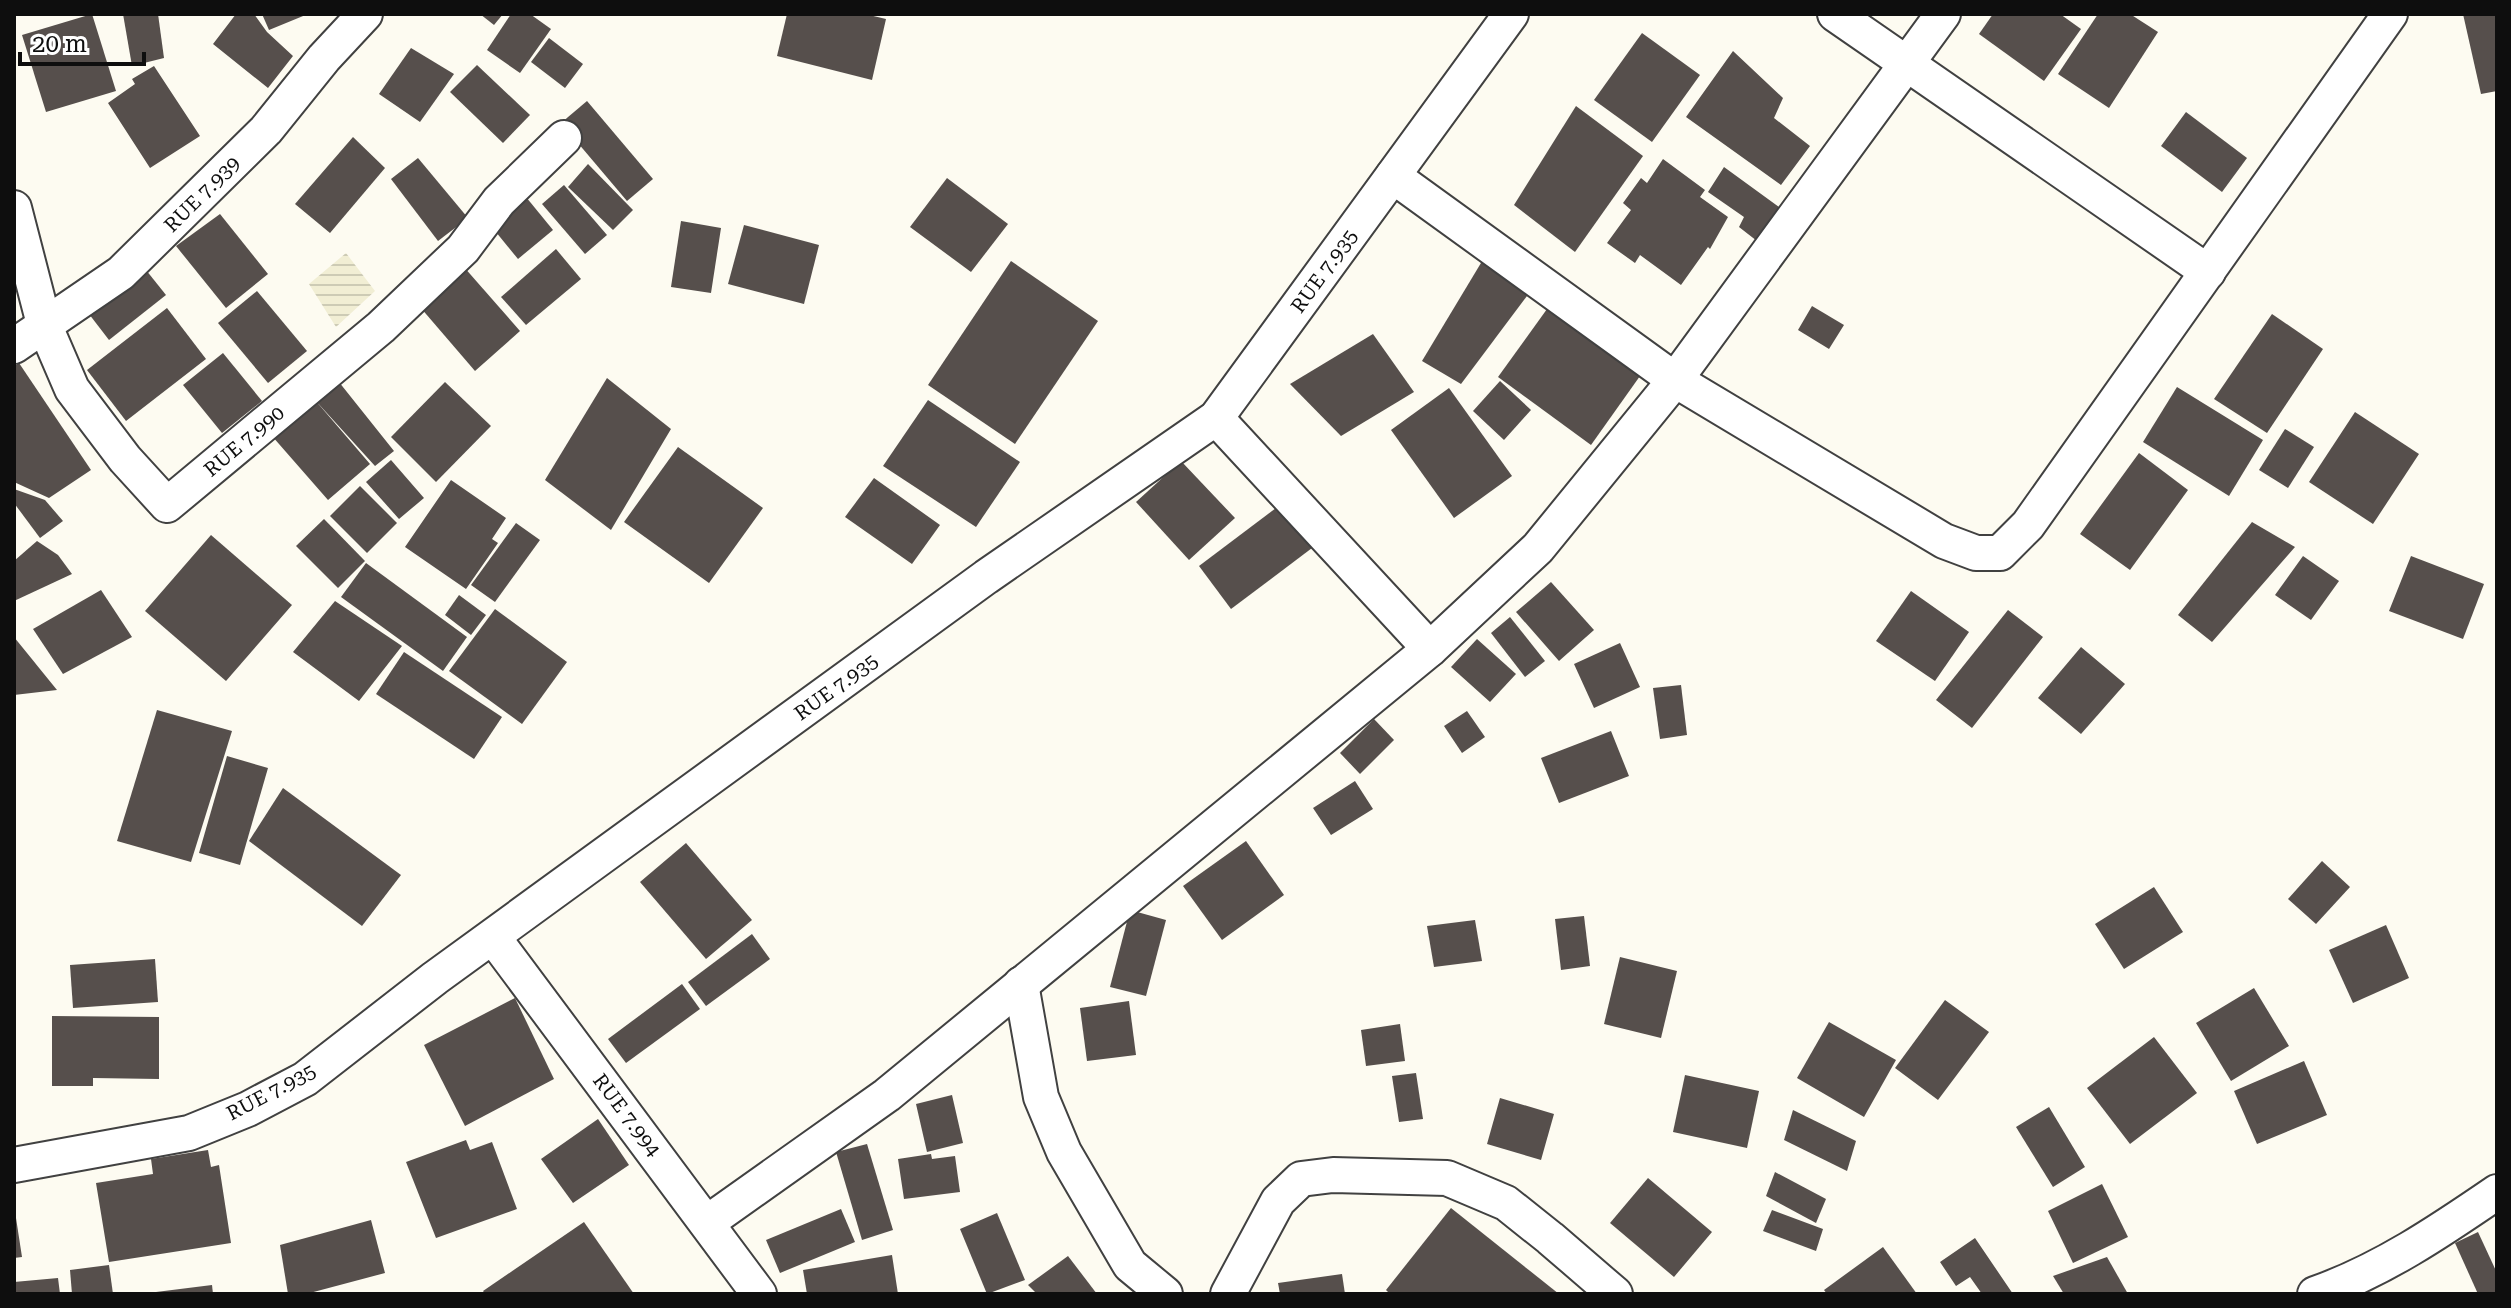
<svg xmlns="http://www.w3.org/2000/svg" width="2511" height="1308" viewBox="0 0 2511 1308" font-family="'Roboto Serif',serif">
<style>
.farmland{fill:url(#farmland-rules)}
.building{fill:#564f4c}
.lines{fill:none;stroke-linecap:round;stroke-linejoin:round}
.street-casing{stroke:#414141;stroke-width:38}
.street{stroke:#fff;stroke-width:34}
.labels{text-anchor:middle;stroke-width:8;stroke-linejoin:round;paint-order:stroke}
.street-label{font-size:20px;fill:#0e0e0e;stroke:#fff}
</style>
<defs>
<pattern id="farmland-rules" width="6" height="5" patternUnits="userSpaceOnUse" patternTransform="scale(2)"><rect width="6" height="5" fill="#f1eed4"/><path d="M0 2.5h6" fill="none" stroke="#cdcbb5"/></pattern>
</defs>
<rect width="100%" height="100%" fill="#fdfbf1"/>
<polygon class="farmland" points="346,253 375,291 336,327 309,284"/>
<g class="building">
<polygon points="92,14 116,91 46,112 22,35"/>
<polygon points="123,14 158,14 164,58 132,66"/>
<polygon points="236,14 254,14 267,32 293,56 268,88 213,44"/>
<polygon points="262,14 308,14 269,30"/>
<polygon points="480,14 503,14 494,25"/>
<polygon points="511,14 530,14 551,29 520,73 487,50"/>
<polygon points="787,14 865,14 886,19 872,80 777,56"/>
<polygon points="1993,14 2060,14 2081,29 2044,81 1979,34"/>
<polygon points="2098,14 2130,14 2158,32 2109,108 2058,74"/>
<polygon points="2463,14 2497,14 2497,91 2481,94"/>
<polygon points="1642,33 1700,75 1652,142 1594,100"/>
<polygon points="549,38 583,64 565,88 531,62"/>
<polygon points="411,48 454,74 420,122 379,94"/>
<polygon points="1733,51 1783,98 1774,118 1810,146 1781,185 1686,117"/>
<polygon points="477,65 530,115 503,143 450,92"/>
<polygon points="154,66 200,136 150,168 108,103 135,84 132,79"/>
<polygon points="587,101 653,179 627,201 561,123"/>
<polygon points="1576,106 1643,156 1575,252 1514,205"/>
<polygon points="2186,112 2247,158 2222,192 2161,146"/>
<polygon points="353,137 385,168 330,233 295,204"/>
<polygon points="418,158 468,218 438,241 391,179"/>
<polygon points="1663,159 1705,190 1700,197 1728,217 1710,249 1708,247 1681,285 1640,255 1635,263 1607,243 1631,210 1623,203 1641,178 1647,183"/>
<polygon points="588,164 633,210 613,230 568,187"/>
<polygon points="1724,167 1790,215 1766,248 1739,227 1744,217 1708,192"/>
<polygon points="947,178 1008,224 971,272 910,227"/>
<polygon points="564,185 607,235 585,254 542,204"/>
<polygon points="517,186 553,230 518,259 482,215"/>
<polygon points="220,214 268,274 226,308 176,246"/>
<polygon points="681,221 721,228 711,293 671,287"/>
<polygon points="744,225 819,245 804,304 728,284"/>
<polygon points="556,249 581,279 526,325 501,297"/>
<polygon points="1487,253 1536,284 1461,384 1422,361"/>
<polygon points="456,258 520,331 475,371 414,300"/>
<polygon points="1011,261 1098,321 1015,444 928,385"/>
<polygon points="146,270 166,295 109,340 89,314"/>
<polygon points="257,291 307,351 268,383 218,323"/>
<polygon points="1812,306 1844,325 1829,349 1798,330"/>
<polygon points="167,308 206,359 126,421 87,370"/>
<polygon points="1547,309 1640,376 1591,445 1498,377"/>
<polygon points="2272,314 2323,349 2267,433 2214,399"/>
<polygon points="1373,334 1414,392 1341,436 1290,384"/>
<polygon points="223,353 262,401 222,433 183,385"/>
<polygon points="19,363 91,470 49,498 14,482 14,366"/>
<polygon points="327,367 394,451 375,466 315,400 370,464 328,500 265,428"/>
<polygon points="607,378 671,429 611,530 545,480"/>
<polygon points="1500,381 1531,410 1504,440 1473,411"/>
<polygon points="445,382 491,426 436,482 391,437"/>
<polygon points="2177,387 2263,440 2229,496 2143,442"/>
<polygon points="1449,388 1512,476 1454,518 1391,430"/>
<polygon points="928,400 1020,462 976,527 883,466"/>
<polygon points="2355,412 2419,454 2373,524 2309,482"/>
<polygon points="2285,429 2314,447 2288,488 2259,470"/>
<polygon points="678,447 763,508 709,583 624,522"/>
<polygon points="2139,453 2188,490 2130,570 2080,534"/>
<polygon points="391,460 424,498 399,519 366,482"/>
<polygon points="1181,461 1235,518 1189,560 1136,502"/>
<polygon points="874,478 940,525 912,564 845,517"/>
<polygon points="451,480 506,518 492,539 498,543 466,589 405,547"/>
<polygon points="360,486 397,523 367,553 330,516"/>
<polygon points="14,489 45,500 63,521 40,538 14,503"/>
<polygon points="1284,502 1316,545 1231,609 1199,566"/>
<polygon points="324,519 365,561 338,588 296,546"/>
<polygon points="2252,522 2295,547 2212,642 2178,615"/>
<polygon points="516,523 540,540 495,602 471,585"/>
<polygon points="211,535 292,605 226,681 145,611"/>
<polygon points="37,541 58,555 72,574 14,601 14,561"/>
<polygon points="2303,556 2339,581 2311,620 2275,595"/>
<polygon points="2411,556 2484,584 2463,639 2389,611"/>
<polygon points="366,563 467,637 443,671 341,597"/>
<polygon points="1551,582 1594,630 1559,661 1516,612"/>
<polygon points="101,590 132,637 63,674 33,629"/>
<polygon points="1911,591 1969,632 1935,681 1876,641"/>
<polygon points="459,595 486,615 471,635 445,615"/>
<polygon points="335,601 402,646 359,701 293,652"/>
<polygon points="495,609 567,662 522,724 449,671"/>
<polygon points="2008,610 2043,637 1972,728 1936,700"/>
<polygon points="1510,617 1545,661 1525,677 1491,633"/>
<polygon points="14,637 57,690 14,695"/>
<polygon points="1477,639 1516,674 1490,702 1451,667"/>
<polygon points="1620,643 1640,687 1594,708 1574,664"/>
<polygon points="2081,647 2125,684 2081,734 2038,698"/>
<polygon points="404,652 502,717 474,759 376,694"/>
<polygon points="1681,685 1687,735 1660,739 1653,688"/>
<polygon points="157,710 232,731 191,862 117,841"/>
<polygon points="1467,711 1485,737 1462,753 1444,726"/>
<polygon points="1374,719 1394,740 1360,774 1340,753"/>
<polygon points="1611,731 1629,776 1559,803 1541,758"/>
<polygon points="227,756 268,768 240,865 199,853"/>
<polygon points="1355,781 1373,809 1331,835 1313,808"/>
<polygon points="283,788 401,875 362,926 249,841"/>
<polygon points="1246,841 1284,895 1222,940 1183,886"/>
<polygon points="686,843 752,920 706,959 640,882"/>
<polygon points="2322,861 2350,887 2316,924 2288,899"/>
<polygon points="2154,887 2183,932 2124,969 2095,924"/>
<polygon points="1130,910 1166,920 1146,996 1110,987"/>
<polygon points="1584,916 1590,966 1561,970 1555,919"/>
<polygon points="1475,920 1482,961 1434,967 1427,926"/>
<polygon points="2386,925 2409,978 2353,1003 2329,950"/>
<polygon points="752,934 770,959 706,1006 688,982"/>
<polygon points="1620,957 1677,971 1661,1038 1604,1024"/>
<polygon points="155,959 158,1002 73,1008 70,965"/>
<polygon points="682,984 700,1009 626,1063 608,1039"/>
<polygon points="2254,988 2289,1046 2231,1081 2196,1023"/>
<polygon points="515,998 554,1079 465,1126 424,1045"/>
<polygon points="1945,1000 1989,1032 1938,1100 1895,1068"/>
<polygon points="1129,1001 1136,1055 1087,1061 1080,1008"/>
<polygon points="52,1016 159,1017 159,1079 93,1078 93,1086 52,1086"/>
<polygon points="1829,1022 1896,1060 1864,1117 1797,1078"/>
<polygon points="1400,1024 1405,1061 1366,1066 1361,1030"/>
<polygon points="2154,1037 2197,1093 2130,1144 2087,1088"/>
<polygon points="2304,1061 2327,1115 2257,1144 2234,1091"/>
<polygon points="1416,1073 1423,1119 1399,1122 1392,1076"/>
<polygon points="1685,1075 1759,1091 1747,1148 1673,1132"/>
<polygon points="952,1095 963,1143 927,1152 916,1104"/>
<polygon points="1500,1098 1554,1114 1541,1160 1487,1144"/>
<polygon points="2049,1107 2085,1167 2053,1187 2016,1127"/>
<polygon points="1793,1110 1856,1141 1847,1171 1784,1140"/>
<polygon points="598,1119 629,1165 573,1203 541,1159"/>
<polygon points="466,1140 470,1150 492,1142 517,1209 436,1238 406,1162"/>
<polygon points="867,1144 893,1230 862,1240 836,1152"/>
<polygon points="208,1150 211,1167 219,1165 231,1243 109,1262 96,1183 153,1174 151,1159"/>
<polygon points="931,1154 932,1159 955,1156 960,1192 904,1199 898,1159"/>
<polygon points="1775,1172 1826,1199 1816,1223 1766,1196"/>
<polygon points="1648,1178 1712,1232 1674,1277 1610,1223"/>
<polygon points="2102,1184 2128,1237 2073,1263 2048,1211"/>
<polygon points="1451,1208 1559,1294 1390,1294 1386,1290"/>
<polygon points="841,1209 855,1242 780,1273 766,1240"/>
<polygon points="1772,1210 1823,1229 1816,1251 1763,1231"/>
<polygon points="997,1213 1025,1280 987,1294 960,1229"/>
<polygon points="16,1218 22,1257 14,1258 14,1219"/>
<polygon points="371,1220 385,1273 306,1294 288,1294 280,1245"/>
<polygon points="584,1222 634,1294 485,1294 483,1291"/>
<polygon points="2478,1232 2497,1273 2497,1294 2478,1294 2455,1243"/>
<polygon points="1975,1238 2013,1294 1982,1294 1970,1277 1956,1286 1940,1262"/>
<polygon points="1883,1247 1917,1294 1827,1294 1824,1290"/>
<polygon points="892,1255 898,1294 807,1294 803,1270"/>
<polygon points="1068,1256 1097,1294 1037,1294 1028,1285"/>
<polygon points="2107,1257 2128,1294 2064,1294 2053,1276"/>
<polygon points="109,1265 113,1294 72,1294 70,1270"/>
<polygon points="1342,1274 1345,1294 1280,1294 1278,1283"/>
<polygon points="58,1278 60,1294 14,1294 14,1282"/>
<polygon points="212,1285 213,1294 156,1294 156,1292"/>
</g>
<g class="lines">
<g class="street-casing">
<g id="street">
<polyline points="1835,14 2208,272"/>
<polyline points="1393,176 1675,380 1944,541 1976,553 2000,553 2028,525 2390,14"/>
<polyline points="14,208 44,324 72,389 125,459 167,505 381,327 463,249 499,201 564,138"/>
<polyline points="14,346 121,273 266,130 324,58 365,14"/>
<polyline points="1216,418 1430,649"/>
<polyline points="493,937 759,1294"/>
<polyline points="1021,984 1041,1097 1064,1152 1130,1265 1165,1294"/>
<polyline points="14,1165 189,1133 248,1109 305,1079 435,978 986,577 1216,418 1511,14"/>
<polyline points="708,1222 887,1095 1430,649 1538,548 1675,380 1943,14"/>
<polyline points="1228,1294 1278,1201 1301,1179 1333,1175 1447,1178 1506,1203 1550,1238 1615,1294"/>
<path d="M2315 1294C2381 1271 2440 1231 2497 1192"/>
</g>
</g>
<use href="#street" class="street"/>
</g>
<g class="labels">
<g class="street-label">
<text transform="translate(202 194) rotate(-45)" y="7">RUE 7.939</text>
<text transform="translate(1324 271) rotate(-54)" y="7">RUE 7.935</text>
<text transform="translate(244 441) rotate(-40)" y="7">RUE 7.990</text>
<text transform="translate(836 687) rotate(-36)" y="7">RUE 7.935</text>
<text transform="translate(271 1092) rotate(-28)" y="7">RUE 7.935</text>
<text transform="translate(627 1115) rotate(53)" y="7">RUE 7.994</text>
</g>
</g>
<rect width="2511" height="1308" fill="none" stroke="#0e0e0e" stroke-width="32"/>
<path d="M20 52v12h124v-12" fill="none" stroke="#0e0e0e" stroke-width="4"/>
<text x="32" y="52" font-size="24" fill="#0e0e0e" stroke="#ffffff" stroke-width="6" paint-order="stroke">20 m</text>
</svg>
